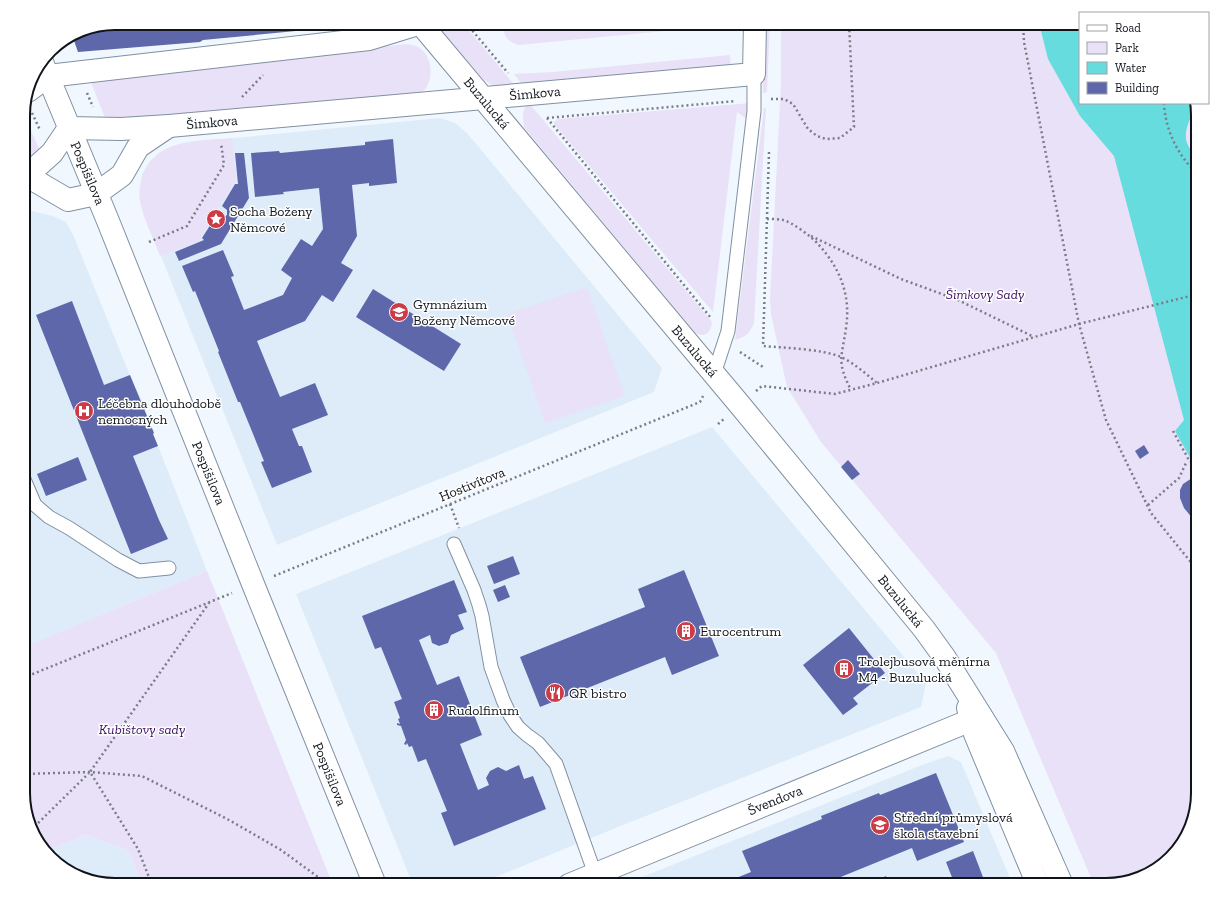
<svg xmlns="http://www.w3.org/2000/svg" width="1221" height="908" viewBox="0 0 1221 908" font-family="'Zilla Slab',serif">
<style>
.built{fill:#deecfa}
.green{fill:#e9e1f7}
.water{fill:#67dcdf}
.building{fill:#5d67aa}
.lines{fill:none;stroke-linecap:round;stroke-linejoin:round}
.service-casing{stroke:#8190a1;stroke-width:15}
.minor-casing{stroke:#8190a1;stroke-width:24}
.tertiary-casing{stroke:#8190a1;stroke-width:24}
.path{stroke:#797e85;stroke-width:2.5;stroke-dasharray:2 3;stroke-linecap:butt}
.service{stroke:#fff;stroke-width:13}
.minor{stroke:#fff;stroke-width:22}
.tertiary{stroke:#fff;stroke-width:22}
.labels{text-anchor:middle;stroke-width:3;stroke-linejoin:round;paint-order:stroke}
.street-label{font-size:14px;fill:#0f141a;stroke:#fff}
.poi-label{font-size:14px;fill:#0f141a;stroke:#fff;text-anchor:start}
.park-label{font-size:14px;font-style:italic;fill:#3b0e63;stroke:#fff}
.rim{fill:none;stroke:#0f141a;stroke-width:2}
</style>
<rect width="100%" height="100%" fill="#f0f7fe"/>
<g class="built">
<polygon points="440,118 455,123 467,133 662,368 654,392 277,545 142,209 140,194 142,174 150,161 160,152 170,147 183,143"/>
<polygon points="23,209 53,216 66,222 74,237 135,388 136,387 154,433 153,434 158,446 207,571 23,647"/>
<polygon points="712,427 926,683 921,707 623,825 476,885 413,885 296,594"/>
<polygon points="948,756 961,762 1013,885 622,885 922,765"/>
<polygon points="86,835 129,851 142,885 115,885 59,866 46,851"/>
</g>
<g class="green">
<polygon points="438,23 463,23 517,88 495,87 484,80 439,29"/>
<path d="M504 23H737L728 25 518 45C507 41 502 35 504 23Z"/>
<polygon points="762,23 770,23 767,92 763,93"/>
<polygon points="781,23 1080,23 1080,103 1195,103 1198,115 1198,793 1179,849 1147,876 1106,885 1094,885 996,653 821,442 787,387 771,314 770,300 781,83"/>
<path d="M406 44C409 45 415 45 418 47 433 55 435 82 422 92 419 94 413 95 410 97L106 120 90 80Z"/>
<polygon points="730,55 731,68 525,88 514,74 553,72"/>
<path d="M529 103 712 322C711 333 704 339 694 332L524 127C523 118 521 110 529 103Z"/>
<polygon points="751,103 748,120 737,112 713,312 554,124 554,122 558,119"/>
<path d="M764 108H766L754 323C750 333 746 337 735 340Z"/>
<polygon points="23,113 42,155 23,169"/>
<path d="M232 138 236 183H234L201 237 202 240 160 256C154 239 143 219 140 201 138 190 141 178 146 168 164 138 202 141 232 138Z"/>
<polygon points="587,287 625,396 545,423 507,314"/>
<polygon points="207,571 333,885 142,885 129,851 86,835 46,851 33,834 23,799 23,647"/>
</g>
<path class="water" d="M1040 23H1080V103H1195L1196 107C1190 119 1181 134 1189 147 1191 151 1195 154 1198 157V461H1192L1175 431 1184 420 1114 156 1080 116 1048 59 1040 27Z"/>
<g class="building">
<polygon points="115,23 349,23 348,26 203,40 200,42 78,52 72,35 80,30"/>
<polygon points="393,139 397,183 369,186 369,183 352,185 357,236 341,263 353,270 333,302 322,295 305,321 257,341 280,397 315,383 328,415 292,429 299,446 302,446 312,472 272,488 261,462 264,461 240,402 238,402 218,352 219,351 195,291 193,292 182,266 223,250 234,276 231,277 244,310 283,295 292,278 281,270 301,239 312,246 323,229 319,188 283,192 284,194 255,197 251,153 279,151 280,153 365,145 365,142"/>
<polygon points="235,153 244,153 249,198 221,244 179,261 175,252 204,240 202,238 216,216 222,218 227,215 227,210 222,206 235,184 238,184"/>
<polygon points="373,289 461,344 444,371 356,317"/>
<polygon points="72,301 104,385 130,375 154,433 153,434 158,446 133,456 159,520 168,539 131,554 36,315"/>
<polygon points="1144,445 1149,453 1140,459 1135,451"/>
<polygon points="78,457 87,480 46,496 37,474"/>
<polygon points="848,460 860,474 852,480 841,467"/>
<polygon points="1198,477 1198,525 1184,508 1180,498 1180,490 1183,484 1192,478"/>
<polygon points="513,556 520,574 494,584 487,566"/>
<polygon points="684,570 719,656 672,675 665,657 540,707 520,657 645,607 638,589"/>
<polygon points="454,580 467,612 458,615 464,629 451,635 448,643 439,646 432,643 430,635 419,640 437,685 459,676 482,735 460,744 478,790 489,785 486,778 490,771 498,767 506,771 519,765 524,779 533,776 546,809 454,846 441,813 447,811 426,759 418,762 412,746 409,747 407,743 406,745 404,744 406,740 401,726 397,725 397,723 400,724 398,719 400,718 394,702 402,699 381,647 375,649 362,616"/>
<polygon points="505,585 510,597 498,602 493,590"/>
<polygon points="849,628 885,673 853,698 858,704 843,715 803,665"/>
<polygon points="936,773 964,842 917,861 912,848 821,885 719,885 751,872 742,851 822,819 821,816 879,793 880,795"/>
<polygon points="973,851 986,885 955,885 946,862"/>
<polygon points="886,876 889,885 865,885"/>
</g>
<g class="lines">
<g class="service-casing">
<g id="service">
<polyline points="714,374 728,331 754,111 754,74"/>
<polyline points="23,477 35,505 49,517 69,528 118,560 139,571 169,568"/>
<polyline points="454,544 474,590 479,605 482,616 491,667 503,700 510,715 518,727 527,735 538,743 556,764 595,874"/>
</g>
</g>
<g class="minor-casing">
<g id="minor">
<polyline points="28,91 48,76 369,39 421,23"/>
<polyline points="27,176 68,200 96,194 122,175 138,147 169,126"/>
<polyline points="23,179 52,153 69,128 121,129 169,126 754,74 755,23"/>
<polyline points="569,885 981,716"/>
</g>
</g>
<g class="tertiary-casing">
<g id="tertiary">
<polyline points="420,23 740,405 924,629 945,658 1003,751 1062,885"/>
<polyline points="42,62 108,221 253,584 375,885"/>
<polyline points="968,708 975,734 1038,885"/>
</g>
</g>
<g class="path">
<polyline points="466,23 508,73"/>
<polyline points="1023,23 1024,42 1079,324 1106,420 1151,513 1198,571"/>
<polyline points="87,93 93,107"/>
<polyline points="242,97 263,75"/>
<polyline points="771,99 784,99 793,104 808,129 817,136 826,139 840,138 854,127 849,23"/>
<path d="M1164 103C1165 129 1178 157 1198 174"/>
<polyline points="32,113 40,130"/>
<polyline points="547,118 736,101"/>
<polyline points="547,118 711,318"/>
<path d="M769 152 763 346C785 348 822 349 841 357 854 363 866 374 877 383"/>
<path d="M767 219C772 219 778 219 783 220 792 222 812 237 818 244 840 268 851 295 846 328 842 357 836 361 851 390"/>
<polyline points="811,236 901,279 958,300 1034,337"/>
<polyline points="149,242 187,226 224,165 221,143"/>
<polyline points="740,352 763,367"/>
<polyline points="756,391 762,386 835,394 877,383 1079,324 1198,294"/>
<polyline points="718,424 724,419"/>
<polyline points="1173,431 1190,462"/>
<polyline points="450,504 459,528"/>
<polyline points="1148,505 1179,478 1186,463"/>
<polyline points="274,576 700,402 703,396"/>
<polyline points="23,678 232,593"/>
<polyline points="23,774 90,772 142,776 229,820 281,850 329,885"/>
<polyline points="31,830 89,773"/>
<polyline points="152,885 138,849 90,772 209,603"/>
</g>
<use href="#service" class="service"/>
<use href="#minor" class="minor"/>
<use href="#tertiary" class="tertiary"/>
</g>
<defs>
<g id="sight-disc" transform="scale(1)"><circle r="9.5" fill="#cc3c47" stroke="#fff"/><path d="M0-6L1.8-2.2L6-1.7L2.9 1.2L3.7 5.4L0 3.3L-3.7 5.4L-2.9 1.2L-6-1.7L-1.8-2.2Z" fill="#fff"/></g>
<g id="university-disc" transform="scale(1)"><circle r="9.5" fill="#cc3c47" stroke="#fff"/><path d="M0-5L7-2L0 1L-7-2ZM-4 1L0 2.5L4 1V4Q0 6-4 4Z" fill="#fff"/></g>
<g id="hospital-disc" transform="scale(1)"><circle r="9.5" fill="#cc3c47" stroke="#fff"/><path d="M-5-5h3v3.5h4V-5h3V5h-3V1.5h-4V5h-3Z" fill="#fff"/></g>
<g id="building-disc" transform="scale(1)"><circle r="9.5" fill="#cc3c47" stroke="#fff"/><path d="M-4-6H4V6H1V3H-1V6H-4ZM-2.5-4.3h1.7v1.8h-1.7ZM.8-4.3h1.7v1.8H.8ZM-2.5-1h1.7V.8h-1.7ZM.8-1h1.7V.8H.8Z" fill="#fff"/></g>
<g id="restaurant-disc" transform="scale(1)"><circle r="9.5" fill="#cc3c47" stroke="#fff"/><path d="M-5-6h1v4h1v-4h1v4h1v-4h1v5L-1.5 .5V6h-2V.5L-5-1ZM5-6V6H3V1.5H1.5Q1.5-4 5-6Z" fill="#fff"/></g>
</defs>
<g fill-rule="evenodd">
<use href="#sight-disc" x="216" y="219"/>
<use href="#university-disc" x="399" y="312"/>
<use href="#hospital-disc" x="84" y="411"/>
<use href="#building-disc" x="686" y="631"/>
<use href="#building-disc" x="844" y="669"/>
<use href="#restaurant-disc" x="555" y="693"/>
<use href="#building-disc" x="434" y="710"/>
<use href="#university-disc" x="880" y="825"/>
</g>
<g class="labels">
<g class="street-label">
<text transform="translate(535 93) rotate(-5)" y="5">Šimkova</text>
<text transform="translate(487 103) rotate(50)" y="5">Buzulucká</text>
<text transform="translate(212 122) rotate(-5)" y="5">Šimkova</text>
<text transform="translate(88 173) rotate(67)" y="5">Pospíšilova</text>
<text transform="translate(695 351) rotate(50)" y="5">Buzulucká</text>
<text transform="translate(209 473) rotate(68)" y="5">Pospíšilova</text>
<text transform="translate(472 484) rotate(-22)" y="5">Hostivítova</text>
<text transform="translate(901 601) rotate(51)" y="5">Buzulucká</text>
<text transform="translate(330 774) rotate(68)" y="5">Pospíšilova</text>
<text transform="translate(775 800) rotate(-22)" y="5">Švendova</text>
</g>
<g class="poi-label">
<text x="230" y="216">Socha Boženy<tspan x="230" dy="16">Němcové</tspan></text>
<text x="413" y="309">Gymnázium<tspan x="413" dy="16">Boženy Němcové</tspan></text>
<text x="98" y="408">Léčebna dlouhodobě<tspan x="98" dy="16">nemocných</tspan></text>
<text x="700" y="636">Eurocentrum</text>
<text x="858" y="666">Trolejbusová měnírna<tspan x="858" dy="16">M4 - Buzulucká</tspan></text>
<text x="569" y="698">QR bistro</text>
<text x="448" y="715">Rudolfinum</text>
<text x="894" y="822">Střední průmyslová<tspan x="894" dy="16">škola stavební</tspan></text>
</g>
<g class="park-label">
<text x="985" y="299">Šimkovy Sady</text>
<text x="142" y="734">Kubištovy sady</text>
</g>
</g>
<path d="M0 0H1221V908H0ZM115 30H1106A85 85 0 0 1 1191 115V793A85 85 0 0 1 1106 878H115A85 85 0 0 1 30 793V115A85 85 0 0 1 115 30Z" fill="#fff" fill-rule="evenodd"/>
<path class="rim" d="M115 30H1106A85 85 0 0 1 1191 115V793A85 85 0 0 1 1106 878H115A85 85 0 0 1 30 793V115A85 85 0 0 1 115 30Z"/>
<rect x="1079" y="12" width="130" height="92" fill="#ffffff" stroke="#9fa1a3"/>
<rect x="1087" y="25" width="20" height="6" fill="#ffffff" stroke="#9fa1a3"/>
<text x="1115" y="32" font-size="12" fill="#0f141a">Road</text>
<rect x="1087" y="42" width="20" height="12" fill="#e9e1f7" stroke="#9fa1a3"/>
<text x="1115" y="52" font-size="12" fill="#0f141a">Park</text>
<rect x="1087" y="62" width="20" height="12" fill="#67dcdf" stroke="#9fa1a3"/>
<text x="1115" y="72" font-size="12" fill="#0f141a">Water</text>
<rect x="1087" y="82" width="20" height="12" fill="#5d67aa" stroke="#9fa1a3"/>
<text x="1115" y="92" font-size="12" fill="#0f141a">Building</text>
</svg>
